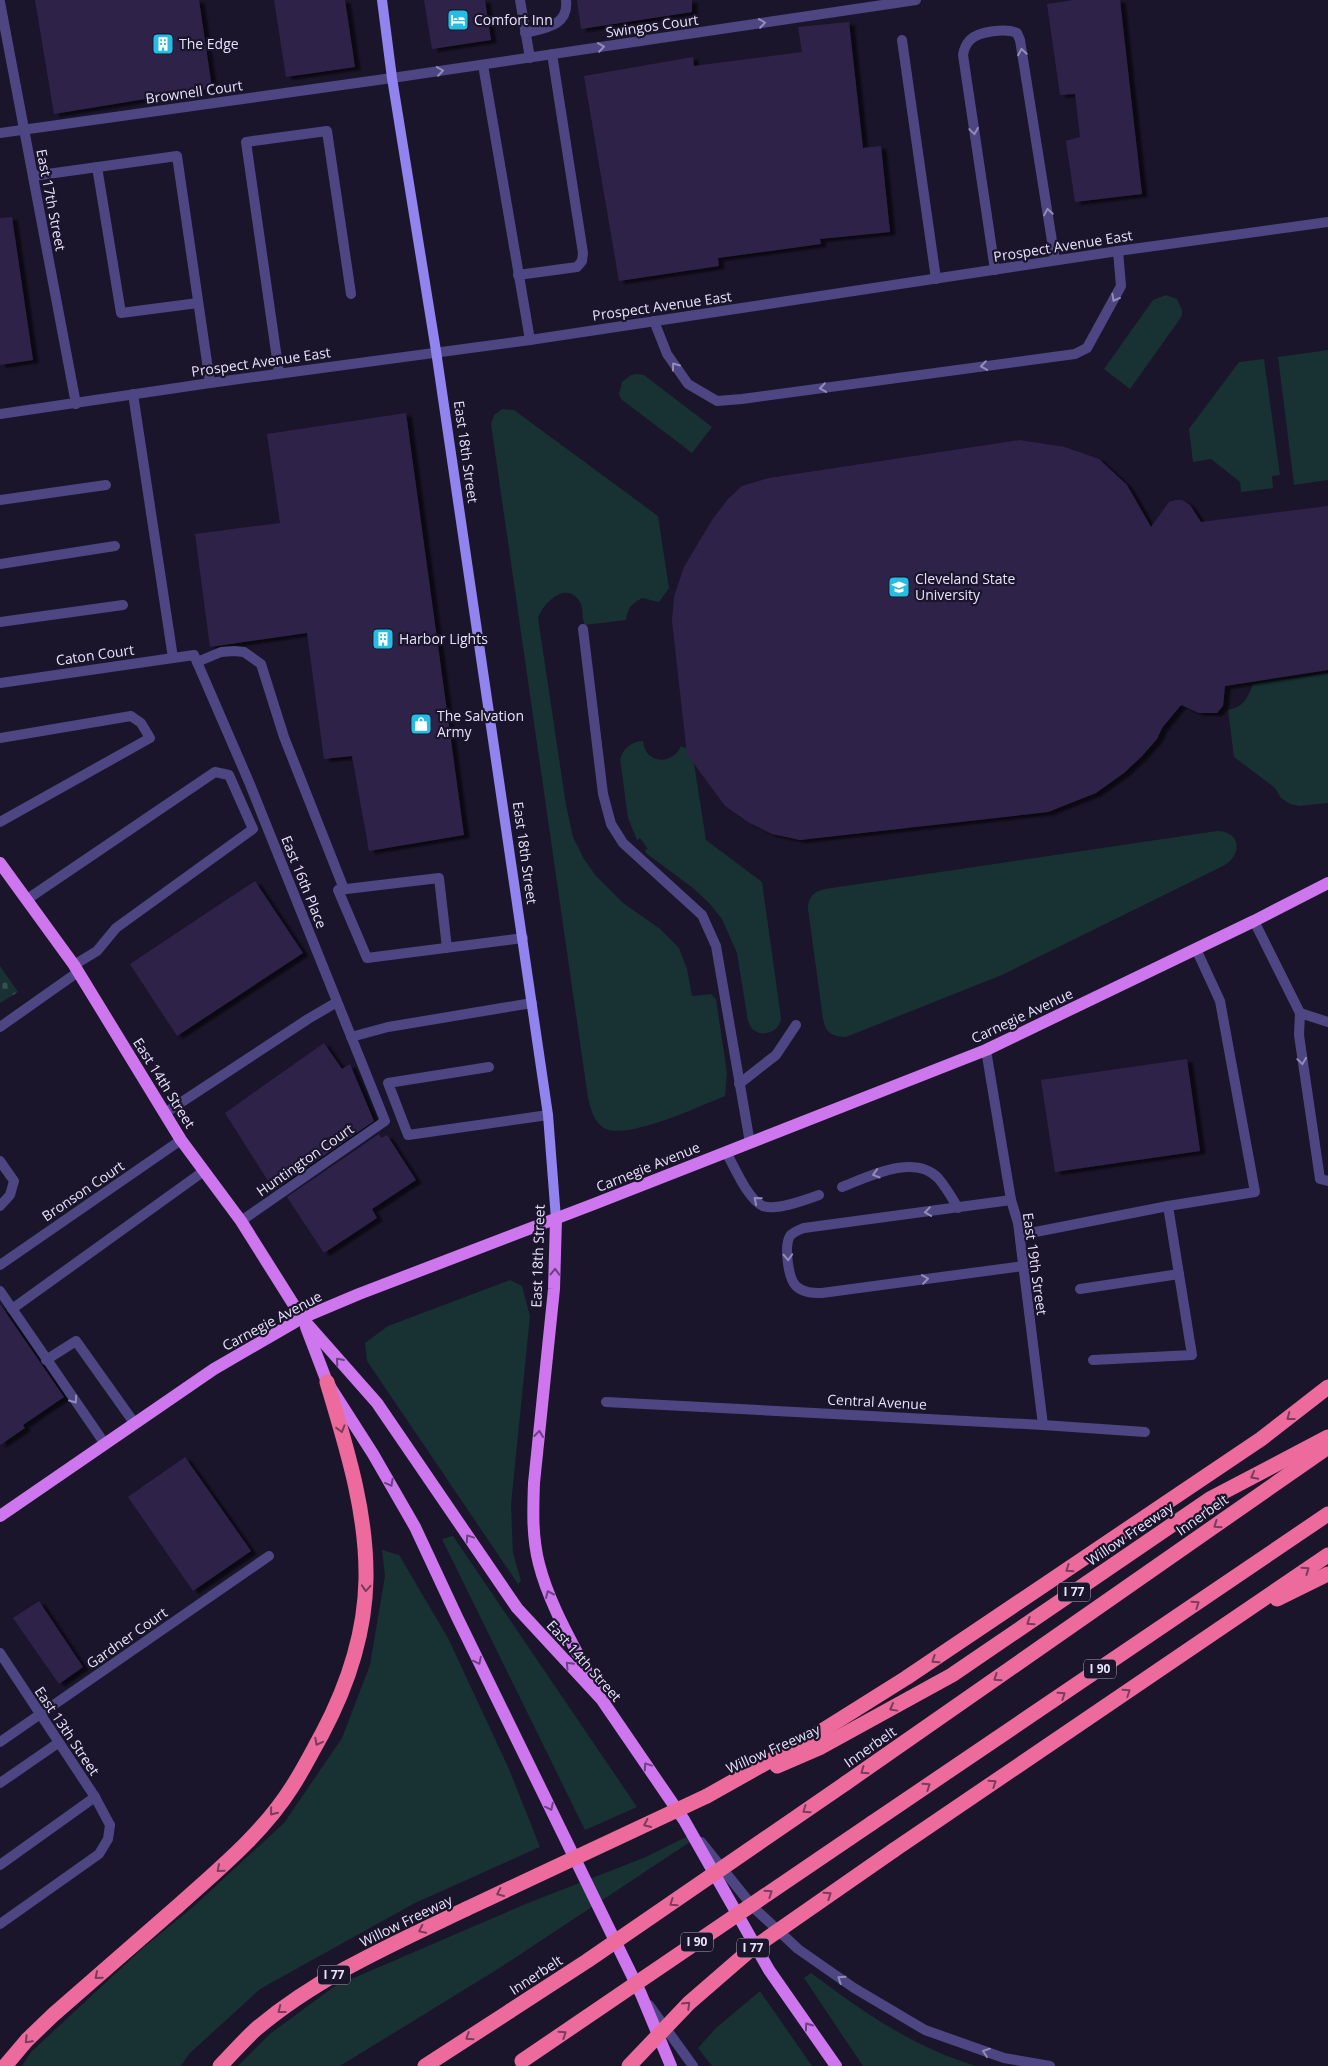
<svg xmlns="http://www.w3.org/2000/svg" width="1328" height="2066" viewBox="0 0 1328 2066" font-family="'Open Sans',sans-serif">
<style>
.green{fill:#183133}
.cemetery{fill:url(#cemetery-stones)}
.building{fill:#2e2348;filter:url(#shadow)}
.lines{fill:none;stroke-linecap:round;stroke-linejoin:round}
.service{stroke:#4e4683;stroke-width:10}
.minor{stroke:#4e4683;stroke-width:10}
.tertiary{stroke:#4e4683;stroke-width:10}
.secondary{stroke:#9184ef;stroke-width:10}
.primary{stroke:#cd76ee;stroke-width:12}
.motorway{stroke:#ec6b9c;stroke-width:15}
.motorway-bridge{stroke:#ec6b9c;stroke-width:15}
.oneway{stroke:#938cb9}
.oneway2{stroke:#6b4182}
.oneway3{stroke:#783c5d}
.labels{text-anchor:middle;stroke-width:4.5;stroke-linejoin:round;paint-order:stroke}
.shield{fill:#1a152a;stroke:#aaa4bc;stroke-width:1}
.shield-label{font-size:12px;font-weight:bold;fill:#e7e1fb}
.poi-label{font-size:14px;fill:#e7e1fb;stroke:#1a152a;text-anchor:start}
.street-label{font-size:14px;fill:#e7e1fb;stroke:#1a152a}
</style>
<defs>
<pattern id="cemetery-stones" width="16" height="16" patternUnits="userSpaceOnUse" patternTransform="scale(1.25)"><rect width="16" height="16" fill="#183133"/><path d="M2 7V4a2 2 0 0 1 4 0v3zM10 15v-3a2 2 0 0 1 4 0v3z" fill="#3a4f51"/></pattern>
<filter id="shadow"><feDropShadow dx="5.5" dy="3" stdDeviation="1" flood-color="#0009"/></filter>
</defs>
<rect width="100%" height="100%" fill="#1a152a"/>
<g class="green">
<polygon points="1166,295 1177,299 1182,310 1182,316 1130,389 1104,369 1153,300"/>
<polygon points="1328,350 1328,480 1294,485 1278,357"/>
<polygon points="1264,359 1280,475 1272,476 1273,488 1241,492 1240,482 1211,459 1193,462 1189,429 1239,362"/>
<polygon points="637,374 644,375 712,427 692,453 621,399 619,394 622,382 631,375"/>
<path d="M502 409 514 410 658 516 669 588 659 602 642 598C631 604 628 608 626 620L585 625C581 618 584 609 580 602 567 580 544 602 538 618L566 805 573 837 584 859 596 876 623 903 659 928 679 948 687 969 692 996 711 994 716 999 727 1073 725 1096C700 1106 626 1141 604 1128 593 1121 591 1109 588 1098L491 424 494 415Z"/>
<path d="M1328 673V803L1299 806 1290 804 1281 798 1275 788 1234 757 1228 710C1243 707 1248 698 1253 684Z"/>
<path d="M643 741C645 764 672 766 681 746L692 751 706 840 762 882 781 1018C780 1029 770 1035 759 1033L752 1029 748 1021 737 953 722 919 709 903 693 888 646 853 645 850 648 849 640 838 637 840 628 818 620 759C624 747 631 742 643 741Z"/>
<path d="M1217 831C1240 831 1243 853 1225 865L1002 975 846 1037C832 1037 825 1032 823 1019L808 909C808 897 814 891 825 889Z"/>
<polygon points="510,1280 522,1286 530,1316 511,1505 513,1553 521,1581 518,1584 367,1361 365,1343 388,1326"/>
<polygon points="453,1536 637,1807 585,1830 442,1539"/>
<polygon points="382,1550 399,1555 448,1638 509,1769 540,1847 415,1903 260,1989 189,2054 181,2066 22,2066 31,2052 144,1947 193,1907 284,1823 342,1738 370,1665 385,1576"/>
<polygon points="686,1837 690,1842 498,1969 340,2066 238,2066 271,2033 335,1986 528,1903 646,1857"/>
<path d="M811 1973C865 2013 911 2046 976 2066H863L804 1978Z"/>
<polygon points="760,1991 812,2066 712,2066 698,2048 716,2028"/>
</g>
<polygon class="cemetery" points="0,966 18,992 0,1003"/>
<g class="building">
<polygon points="35,0 199,0 212,88 54,114"/>
<polygon points="274,0 345,0 355,67 286,77"/>
<polygon points="424,0 485,0 491,40 432,49"/>
<polygon points="577,0 692,0 692,12 581,29"/>
<polygon points="1074,0 1120,0 1142,194 1075,202 1066,141 1080,137 1075,94 1060,95 1047,4"/>
<polygon points="849,22 863,148 881,146 890,232 820,239 821,244 718,258 719,266 619,281 584,76 693,57 694,66 802,52 798,27"/>
<polygon points="12,217 33,360 0,365 0,218"/>
<polygon points="406,413 464,835 369,851 352,756 324,759 307,633 210,647 195,534 280,523 267,434"/>
<polygon points="1019,440 1065,447 1099,459 1127,485 1151,527 1169,502 1176,500 1182,500 1190,505 1201,522 1328,506 1328,670 1225,686 1223,706 1217,713 1199,713 1181,705 1162,728 1157,739 1142,756 1124,773 1096,793 1048,812 800,840 772,834 748,822 725,806 687,754 672,621 674,597 684,567 712,520 728,499 742,486 769,478"/>
<polygon points="255,881 303,953 177,1036 130,964"/>
<polygon points="324,1043 342,1069 350,1064 374,1121 280,1186 276,1180 270,1184 225,1113"/>
<polygon points="1187,1059 1200,1151 1055,1172 1041,1080"/>
<polygon points="379,1134 381,1138 387,1135 416,1180 372,1209 377,1218 324,1253 287,1197"/>
<polygon points="0,1304 64,1397 23,1425 25,1428 0,1445"/>
<polygon points="185,1457 251,1551 193,1591 128,1497"/>
<polygon points="39,1601 83,1667 59,1684 13,1618"/>
</g>
<g class="lines">
<g class="service">
<polyline points="520,0 530,58"/>
<path d="M525 33C545 28 569 26 566 0"/>
<polyline points="902,40 936,279"/>
<polyline points="483,65 530,340"/>
<polyline points="0,133 392,78 916,0"/>
<polyline points="97,167 121,313 198,303"/>
<polyline points="33,176 177,156 210,383"/>
<path d="M995 270 963 55C964 49 966 44 970 40 979 31 1006 28 1017 33L1020 40 1055 260"/>
<polyline points="518,275 577,267 582,261 583,253 552,54"/>
<polyline points="654,321 667,354 688,384 717,401 742,399 1075,354 1087,348 1121,286 1118,251"/>
<polyline points="279,373 246,142 327,131 351,294"/>
<polyline points="133,394 173,658"/>
<polyline points="0,500 106,485"/>
<polyline points="0,564 115,546"/>
<polyline points="0,622 123,605"/>
<polyline points="583,629 603,794 611,824 623,843 702,915 716,946 750,1143"/>
<polyline points="197,662 221,652 234,651 244,652 261,664 284,737 344,889"/>
<polyline points="0,683 194,655 197,662 249,782 385,1121 241,1221"/>
<polyline points="0,738 131,716 141,723 150,738 0,822"/>
<polyline points="26,900 215,772 229,775 253,829 116,928 97,951 74,965"/>
<polyline points="1254,921 1300,1013 1299,1035 1320,1179 1328,1181"/>
<polyline points="447,948 439,878 338,890 367,958 523,938"/>
<polyline points="1300,1013 1328,1022"/>
<polyline points="351,1037 388,1027 532,1003"/>
<polyline points="986,1050 1011,1200 1018,1223 1043,1425"/>
<polyline points="489,1067 388,1083 408,1135 548,1115"/>
<polyline points="739,1084 776,1055 796,1025"/>
<polyline points="165,1113 308,1019 337,1002"/>
<path d="M726 1152C734 1166 748 1200 763 1206 777 1211 805 1200 819 1195"/>
<polyline points="0,1161 14,1181 10,1195 0,1206"/>
<path d="M842 1187C868 1177 914 1153 938 1178 946 1187 952 1198 958 1208"/>
<path d="M1011 1200 804 1228C799 1230 793 1232 790 1236 784 1246 788 1278 796 1286 803 1293 813 1293 822 1293L1023 1266"/>
<polyline points="1020,1235 1168,1206 1255,1192 1220,1001 1196,949"/>
<polyline points="0,1265 181,1140"/>
<polyline points="1080,1289 1179,1274"/>
<polyline points="0,1291 105,1444"/>
<polyline points="12,1309 204,1171"/>
<polyline points="46,1360 76,1341 135,1424"/>
<polyline points="1093,1360 1192,1355 1168,1206"/>
<polyline points="606,1402 1043,1425 1145,1432"/>
<polyline points="0,1742 269,1556"/>
<polyline points="0,1783 58,1743"/>
<polyline points="0,1865 95,1797"/>
<polyline points="0,1924 99,1854 108,1839 110,1825"/>
</g>
<g class="minor">
<polyline points="0,2 76,404"/>
<polyline points="0,1027 78,972"/>
<polyline points="0,1653 95,1797 110,1825"/>
</g>
<g class="tertiary">
<polyline points="0,414 210,383 530,340 1118,251 1328,222"/>
<polyline points="701,1842 754,1908 798,1949 854,1988 925,2030 1004,2058 1050,2066"/>
<polyline points="649,2005 693,2066"/>
</g>
<polyline class="secondary" points="382,0 392,78 436,351 548,1115 556,1219"/>
<g class="primary">
<polyline points="0,863 74,965 181,1140 241,1221 302,1318 377,1403 517,1608 602,1700 684,1820 769,1970 836,2066"/>
<path d="M556 1219 554 1289 534 1483C533 1510 532 1537 539 1564 550 1607 575 1647 595 1687"/>
<polyline points="306,1327 327,1382 373,1454 415,1527 457,1617 641,1994 671,2066"/>
<polyline points="0,1516 214,1369 302,1318 359,1294 594,1204 986,1050 1254,921 1328,883"/>
</g>
<g class="motorway">
<polyline points="1277,1599 1328,1574"/>
<polyline points="777,1766 821,1747 952,1675 1210,1499 1328,1437"/>
<polyline points="846,1783 1328,1447"/>
<polyline points="707,1796 812,1737 906,1678 1261,1439 1328,1387"/>
<polyline points="872,1823 1328,1514"/>
<polyline points="894,1850 1328,1555"/>
<path d="M5 2066 27 2040 53 2015C95 1978 137 1942 179 1905 219 1869 263 1833 292 1787 303 1770 312 1752 322 1734 348 1685 365 1635 366 1579 367 1511 346 1446 327 1382"/>
<path d="M220 2066C232 2054 243 2041 255 2030 317 1977 393 1944 466 1909"/>
<polyline points="425,2066 510,2011"/>
</g>
<g class="motorway-bridge">
<polyline points="466,1909 707,1796"/>
<polyline points="510,2011 587,1961 846,1783"/>
<polyline points="522,2061 872,1823"/>
<polyline points="629,2066 689,2003 749,1951 894,1850"/>
</g>
</g>
<defs><path id="oneway-chevron" d="M-2-3.5L2.5 0L-2 3.5" fill="none" stroke-width="1.6" stroke-linecap="round" stroke-linejoin="round" transform="scale(1.25)"/></defs>
<g class="oneway">
<use href="#oneway-chevron" transform="translate(762 23) rotate(-8)"/>
<use href="#oneway-chevron" transform="translate(601 47) rotate(-8)"/>
<use href="#oneway-chevron" transform="translate(1022 52) rotate(-99)"/>
<use href="#oneway-chevron" transform="translate(440 71) rotate(-8)"/>
<use href="#oneway-chevron" transform="translate(974 131) rotate(82)"/>
<use href="#oneway-chevron" transform="translate(1048 212) rotate(-99)"/>
<use href="#oneway-chevron" transform="translate(1115 298) rotate(119)"/>
<use href="#oneway-chevron" transform="translate(675 366) rotate(-126)"/>
<use href="#oneway-chevron" transform="translate(984 366) rotate(172)"/>
<use href="#oneway-chevron" transform="translate(823 388) rotate(172)"/>
<use href="#oneway-chevron" transform="translate(1302 1061) rotate(82)"/>
<use href="#oneway-chevron" transform="translate(876 1174) rotate(164)"/>
<use href="#oneway-chevron" transform="translate(757 1200) rotate(-140)"/>
<use href="#oneway-chevron" transform="translate(928 1212) rotate(172)"/>
<use href="#oneway-chevron" transform="translate(788 1257) rotate(87)"/>
<use href="#oneway-chevron" transform="translate(925 1279) rotate(-8)"/>
<use href="#oneway-chevron" transform="translate(74 1400) rotate(55)"/>
<use href="#oneway-chevron" transform="translate(841 1979) rotate(-146)"/>
<use href="#oneway-chevron" transform="translate(986 2052) rotate(-161)"/>
</g>
<g class="oneway2">
<use href="#oneway-chevron" transform="translate(555 1272) rotate(-89)"/>
<use href="#oneway-chevron" transform="translate(339 1361) rotate(-131)"/>
<use href="#oneway-chevron" transform="translate(539 1434) rotate(-84)"/>
<use href="#oneway-chevron" transform="translate(390 1483) rotate(61)"/>
<use href="#oneway-chevron" transform="translate(469 1538) rotate(-124)"/>
<use href="#oneway-chevron" transform="translate(549 1594) rotate(-114)"/>
<use href="#oneway-chevron" transform="translate(478 1661) rotate(64)"/>
<use href="#oneway-chevron" transform="translate(569 1665) rotate(-133)"/>
<use href="#oneway-chevron" transform="translate(647 1766) rotate(-124)"/>
<use href="#oneway-chevron" transform="translate(550 1807) rotate(64)"/>
<use href="#oneway-chevron" transform="translate(808 2026) rotate(-125)"/>
</g>
<g class="oneway3">
<use href="#oneway-chevron" transform="translate(1290 1417) rotate(143)"/>
<use href="#oneway-chevron" transform="translate(341 1429) rotate(74)"/>
<use href="#oneway-chevron" transform="translate(1254 1476) rotate(152)"/>
<use href="#oneway-chevron" transform="translate(1217 1525) rotate(145)"/>
<use href="#oneway-chevron" transform="translate(1069 1569) rotate(146)"/>
<use href="#oneway-chevron" transform="translate(1306 1570) rotate(-35)"/>
<use href="#oneway-chevron" transform="translate(366 1588) rotate(94)"/>
<use href="#oneway-chevron" transform="translate(1196 1604) rotate(-34)"/>
<use href="#oneway-chevron" transform="translate(1030 1622) rotate(146)"/>
<use href="#oneway-chevron" transform="translate(935 1660) rotate(146)"/>
<use href="#oneway-chevron" transform="translate(997 1678) rotate(145)"/>
<use href="#oneway-chevron" transform="translate(1127 1692) rotate(-34)"/>
<use href="#oneway-chevron" transform="translate(1062 1695) rotate(-34)"/>
<use href="#oneway-chevron" transform="translate(893 1708) rotate(151)"/>
<use href="#oneway-chevron" transform="translate(318 1742) rotate(118)"/>
<use href="#oneway-chevron" transform="translate(864 1771) rotate(145)"/>
<use href="#oneway-chevron" transform="translate(993 1783) rotate(-34)"/>
<use href="#oneway-chevron" transform="translate(927 1786) rotate(-34)"/>
<use href="#oneway-chevron" transform="translate(806 1810) rotate(145)"/>
<use href="#oneway-chevron" transform="translate(273 1812) rotate(129)"/>
<use href="#oneway-chevron" transform="translate(647 1824) rotate(155)"/>
<use href="#oneway-chevron" transform="translate(220 1869) rotate(139)"/>
<use href="#oneway-chevron" transform="translate(500 1893) rotate(155)"/>
<use href="#oneway-chevron" transform="translate(769 1893) rotate(-34)"/>
<use href="#oneway-chevron" transform="translate(828 1895) rotate(-34)"/>
<use href="#oneway-chevron" transform="translate(673 1903) rotate(145)"/>
<use href="#oneway-chevron" transform="translate(422 1930) rotate(154)"/>
<use href="#oneway-chevron" transform="translate(98 1976) rotate(139)"/>
<use href="#oneway-chevron" transform="translate(687 2005) rotate(-44)"/>
<use href="#oneway-chevron" transform="translate(281 2010) rotate(142)"/>
<use href="#oneway-chevron" transform="translate(563 2034) rotate(-34)"/>
<use href="#oneway-chevron" transform="translate(469 2037) rotate(147)"/>
<use href="#oneway-chevron" transform="translate(28 2040) rotate(134)"/>
</g>
<defs>
<g id="hotel-square" transform="scale(1.125)"><rect x="-9" y="-9" width="18" height="18" rx="4" fill="#25bde3" stroke="#1a152a"/><path d="M-6-4.5h1.5V1H6V5H4.5V3h-9V5H-6ZM-4 0a1.8 1.8 0 1 1 3.6 0ZM.5 0V-2.5h3Q6-2.5 6 0Z" fill="#fff"/></g>
<g id="building-square" transform="scale(1.125)"><rect x="-9" y="-9" width="18" height="18" rx="4" fill="#25bde3" stroke="#1a152a"/><path d="M-4-6H4V6H1V3H-1V6H-4ZM-2.5-4.3h1.7v1.8h-1.7ZM.8-4.3h1.7v1.8H.8ZM-2.5-1h1.7V.8h-1.7ZM.8-1h1.7V.8H.8Z" fill="#fff"/></g>
<g id="university-square" transform="scale(1.125)"><rect x="-9" y="-9" width="18" height="18" rx="4" fill="#25bde3" stroke="#1a152a"/><path d="M0-5L7-2L0 1L-7-2ZM-4 1L0 2.5L4 1V4Q0 6-4 4Z" fill="#fff"/></g>
<g id="shop-square" transform="scale(1.125)"><rect x="-9" y="-9" width="18" height="18" rx="4" fill="#25bde3" stroke="#1a152a"/><path d="M-5-2.5h2.3a2.7 3.5 0 0 1 5.4 0H5L5.5 6h-11ZM-1.5-2.5h3a1.5 2.3 0 0 0-3 0Z" fill="#fff"/></g>
</defs>
<g fill-rule="evenodd">
<use href="#hotel-square" x="458" y="20"/>
<use href="#building-square" x="163" y="44"/>
<use href="#university-square" x="899" y="587"/>
<use href="#building-square" x="383" y="639"/>
<use href="#shop-square" x="421" y="724"/>
</g>
<g class="labels">
<g class="shield">
<rect x="1058" y="1582.5" width="32" height="19" rx="4"/>
<rect x="1084" y="1659.5" width="32" height="19" rx="4"/>
<rect x="681" y="1932.5" width="32" height="19" rx="4"/>
<rect x="737" y="1938.5" width="32" height="19" rx="4"/>
<rect x="318" y="1965.5" width="32" height="19" rx="4"/>
</g>
<g class="shield-label">
<text x="1074" y="1596">I 77</text>
<text x="1100" y="1673">I 90</text>
<text x="697" y="1946">I 90</text>
<text x="753" y="1952">I 77</text>
<text x="334" y="1979">I 77</text>
</g>
<g class="poi-label">
<text x="474" y="25">Comfort Inn</text>
<text x="179" y="49">The Edge</text>
<text x="915" y="584">Cleveland State<tspan x="915" dy="16">University</tspan></text>
<text x="399" y="644">Harbor Lights</text>
<text x="437" y="721">The Salvation<tspan x="437" dy="16">Army</tspan></text>
</g>
<g class="street-label">
<text transform="translate(652 26) rotate(-8)" y="5">Swingos Court</text>
<text transform="translate(194 92) rotate(-8)" y="5">Brownell Court</text>
<text transform="translate(51 200) rotate(79)" y="5">East 17th Street</text>
<text transform="translate(1063 246) rotate(-9)" y="5">Prospect Avenue East</text>
<text transform="translate(662 306) rotate(-8)" y="5">Prospect Avenue East</text>
<text transform="translate(261 362) rotate(-8)" y="5">Prospect Avenue East</text>
<text transform="translate(466 452) rotate(82)" y="5">East 18th Street</text>
<text transform="translate(95 655) rotate(-8)" y="5">Caton Court</text>
<text transform="translate(525 853) rotate(82)" y="5">East 18th Street</text>
<text transform="translate(304 882) rotate(68)" y="5">East 16th Place</text>
<text transform="translate(1022 1016) rotate(-25)" y="5">Carnegie Avenue</text>
<text transform="translate(164 1083) rotate(58)" y="5">East 14th Street</text>
<text transform="translate(305 1160) rotate(-35)" y="5">Huntington Court</text>
<text transform="translate(648 1167) rotate(-22)" y="5">Carnegie Avenue</text>
<text transform="translate(83 1191) rotate(-34)" y="5">Bronson Court</text>
<text transform="translate(538 1256) rotate(-88)" y="5">East 18th Street</text>
<text transform="translate(1035 1264) rotate(82)" y="5">East 19th Street</text>
<text transform="translate(272 1321) rotate(-28)" y="5">Carnegie Avenue</text>
<text transform="translate(877 1402) rotate(3)" y="5">Central Avenue</text>
<text transform="translate(1202 1515) rotate(-35)" y="5">Innerbelt</text>
<text transform="translate(1130 1534) rotate(-34)" y="5">Willow Freeway</text>
<text transform="translate(127 1638) rotate(-35)" y="5">Gardner Court</text>
<text transform="translate(584 1661) rotate(48)" y="5">East 14th Street</text>
<text transform="translate(67 1731) rotate(56)" y="5">East 13th Street</text>
<text transform="translate(870 1747) rotate(-35)" y="5">Innerbelt</text>
<text transform="translate(773 1749) rotate(-24)" y="5">Willow Freeway</text>
<text transform="translate(406 1921) rotate(-26)" y="5">Willow Freeway</text>
<text transform="translate(536 1975) rotate(-33)" y="5">Innerbelt</text>
</g>
</g>
</svg>
